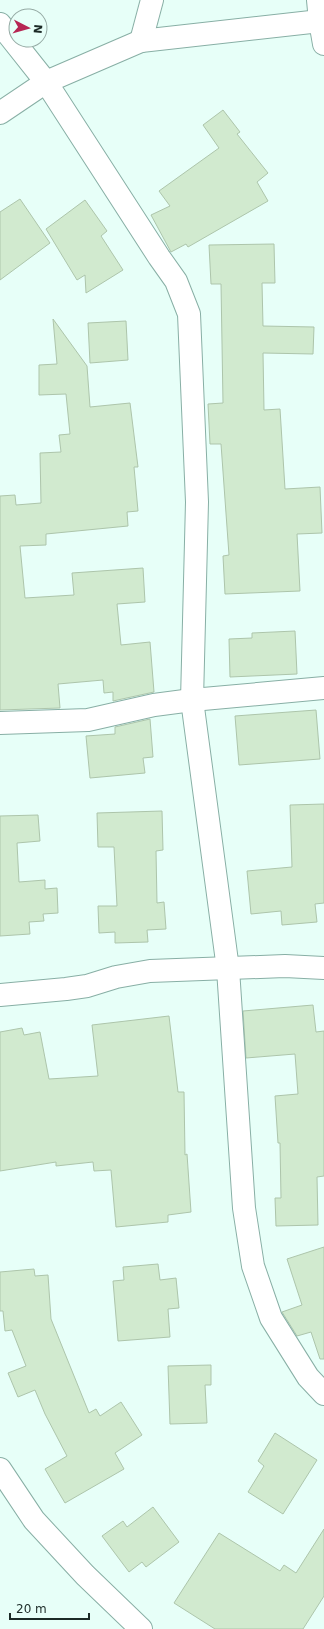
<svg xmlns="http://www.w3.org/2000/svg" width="324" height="1629" viewBox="0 0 324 1629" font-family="'DejaVu Sans',sans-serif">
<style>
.building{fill:#d1eacf;stroke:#adc5ab}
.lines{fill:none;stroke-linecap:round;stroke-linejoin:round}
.street-casing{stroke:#88afa5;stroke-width:24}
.street{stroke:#fff;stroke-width:22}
</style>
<rect width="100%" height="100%" fill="#e7fff8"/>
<g class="building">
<polygon points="223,110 240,132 237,134 268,173 257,182 268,201 188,247 186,244 171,252 151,215 170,206 159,191 219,148 203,125"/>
<polygon points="20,199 50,243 0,280 0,212"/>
<polygon points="85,200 107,231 101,236 123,270 86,293 85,275 77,280 46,229"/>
<polygon points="274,244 275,283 262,283 263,326 314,327 313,354 263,353 264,410 280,409 285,489 320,487 322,533 297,534 300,591 225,594 223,556 229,555 221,444 210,444 208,404 223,403 221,284 211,284 209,245"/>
<polygon points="53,319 87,366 90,407 130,403 138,467 134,467 138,511 127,512 128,526 46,534 46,545 20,546 25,598 74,595 72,573 143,568 145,602 117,604 121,645 150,642 154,692 113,701 113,692 104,693 103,680 58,684 60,708 0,710 0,496 15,495 16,505 41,503 40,453 61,452 59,435 70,434 66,394 39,395 39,365 57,364"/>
<polygon points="126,321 128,360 90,363 88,323"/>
<polygon points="295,631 297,674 230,677 229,639 252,638 252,633"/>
<polygon points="316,710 320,759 239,765 235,716"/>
<polygon points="150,719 153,757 143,758 145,773 90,778 86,736 115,734 115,727"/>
<polygon points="324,804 324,903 315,904 317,922 282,925 281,911 251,914 247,871 292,867 290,805"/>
<polygon points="162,811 163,850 156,851 157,903 164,902 166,929 147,930 148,942 115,943 115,932 99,933 98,906 117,906 114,847 98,847 97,813"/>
<polygon points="38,815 40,841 17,843 19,882 45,880 45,889 57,888 58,913 43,914 44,921 29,922 30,934 0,936 0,816"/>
<polygon points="313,1005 316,1032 324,1031 324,1176 317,1177 318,1225 276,1226 275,1198 281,1198 280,1143 278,1143 275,1096 298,1094 295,1054 246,1058 243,1011"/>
<polygon points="169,1016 178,1092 184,1092 185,1155 187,1154 191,1212 168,1215 168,1222 116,1227 111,1170 94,1171 93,1162 56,1166 56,1162 0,1171 0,1032 22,1028 24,1035 40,1032 49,1079 98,1076 92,1025"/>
<polygon points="324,1247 324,1359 320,1359 311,1332 297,1336 282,1312 302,1305 287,1259"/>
<polygon points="158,1264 160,1280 176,1278 179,1308 168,1309 170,1337 118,1341 113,1281 124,1280 123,1267"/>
<polygon points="34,1269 35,1276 48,1275 51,1319 89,1413 96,1409 100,1416 121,1402 142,1435 115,1453 124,1469 65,1503 45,1469 67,1456 45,1414 35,1390 18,1397 8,1373 26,1366 12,1330 5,1331 3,1311 0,1311 0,1272"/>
<polygon points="211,1365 211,1385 205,1385 207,1423 170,1424 168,1366"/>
<polygon points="275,1433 317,1460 283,1514 248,1492 264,1466 258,1461"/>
<polygon points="153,1507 179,1542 146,1567 142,1562 129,1572 102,1536 123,1521 127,1527"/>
<polygon points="324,1529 324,1596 303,1629 215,1629 174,1603 219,1533 280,1571 284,1565 296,1573"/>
</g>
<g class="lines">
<g class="street-casing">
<g id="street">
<polyline points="318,0 320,21 324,44"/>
<polyline points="0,24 46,82 159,257 176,281 189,314 197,502 192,700 228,969 244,1208 253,1266 271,1318 308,1377 324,1394"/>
<polyline points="141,41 152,0"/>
<polyline points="0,113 46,82 141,41 320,21 324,19"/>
<polyline points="0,723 88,720 154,705 192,700 324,688"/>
<polyline points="0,995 66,989 87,986 116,977 150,971 285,966 324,968"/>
<polyline points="0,1469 34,1520 85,1575 141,1629"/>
</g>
</g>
<use href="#street" class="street"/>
</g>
<g transform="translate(28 28) rotate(96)"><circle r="19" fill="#e7fff8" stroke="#95aaa4"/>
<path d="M0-3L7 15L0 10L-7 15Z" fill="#b62653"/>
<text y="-6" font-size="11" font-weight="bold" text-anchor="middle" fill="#1b2a26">N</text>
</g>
<path d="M10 1613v6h79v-6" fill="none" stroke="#1b2a26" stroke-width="2"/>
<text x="16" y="1613" font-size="12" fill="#1b2a26" stroke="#e7fff8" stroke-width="3" paint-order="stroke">20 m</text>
</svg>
